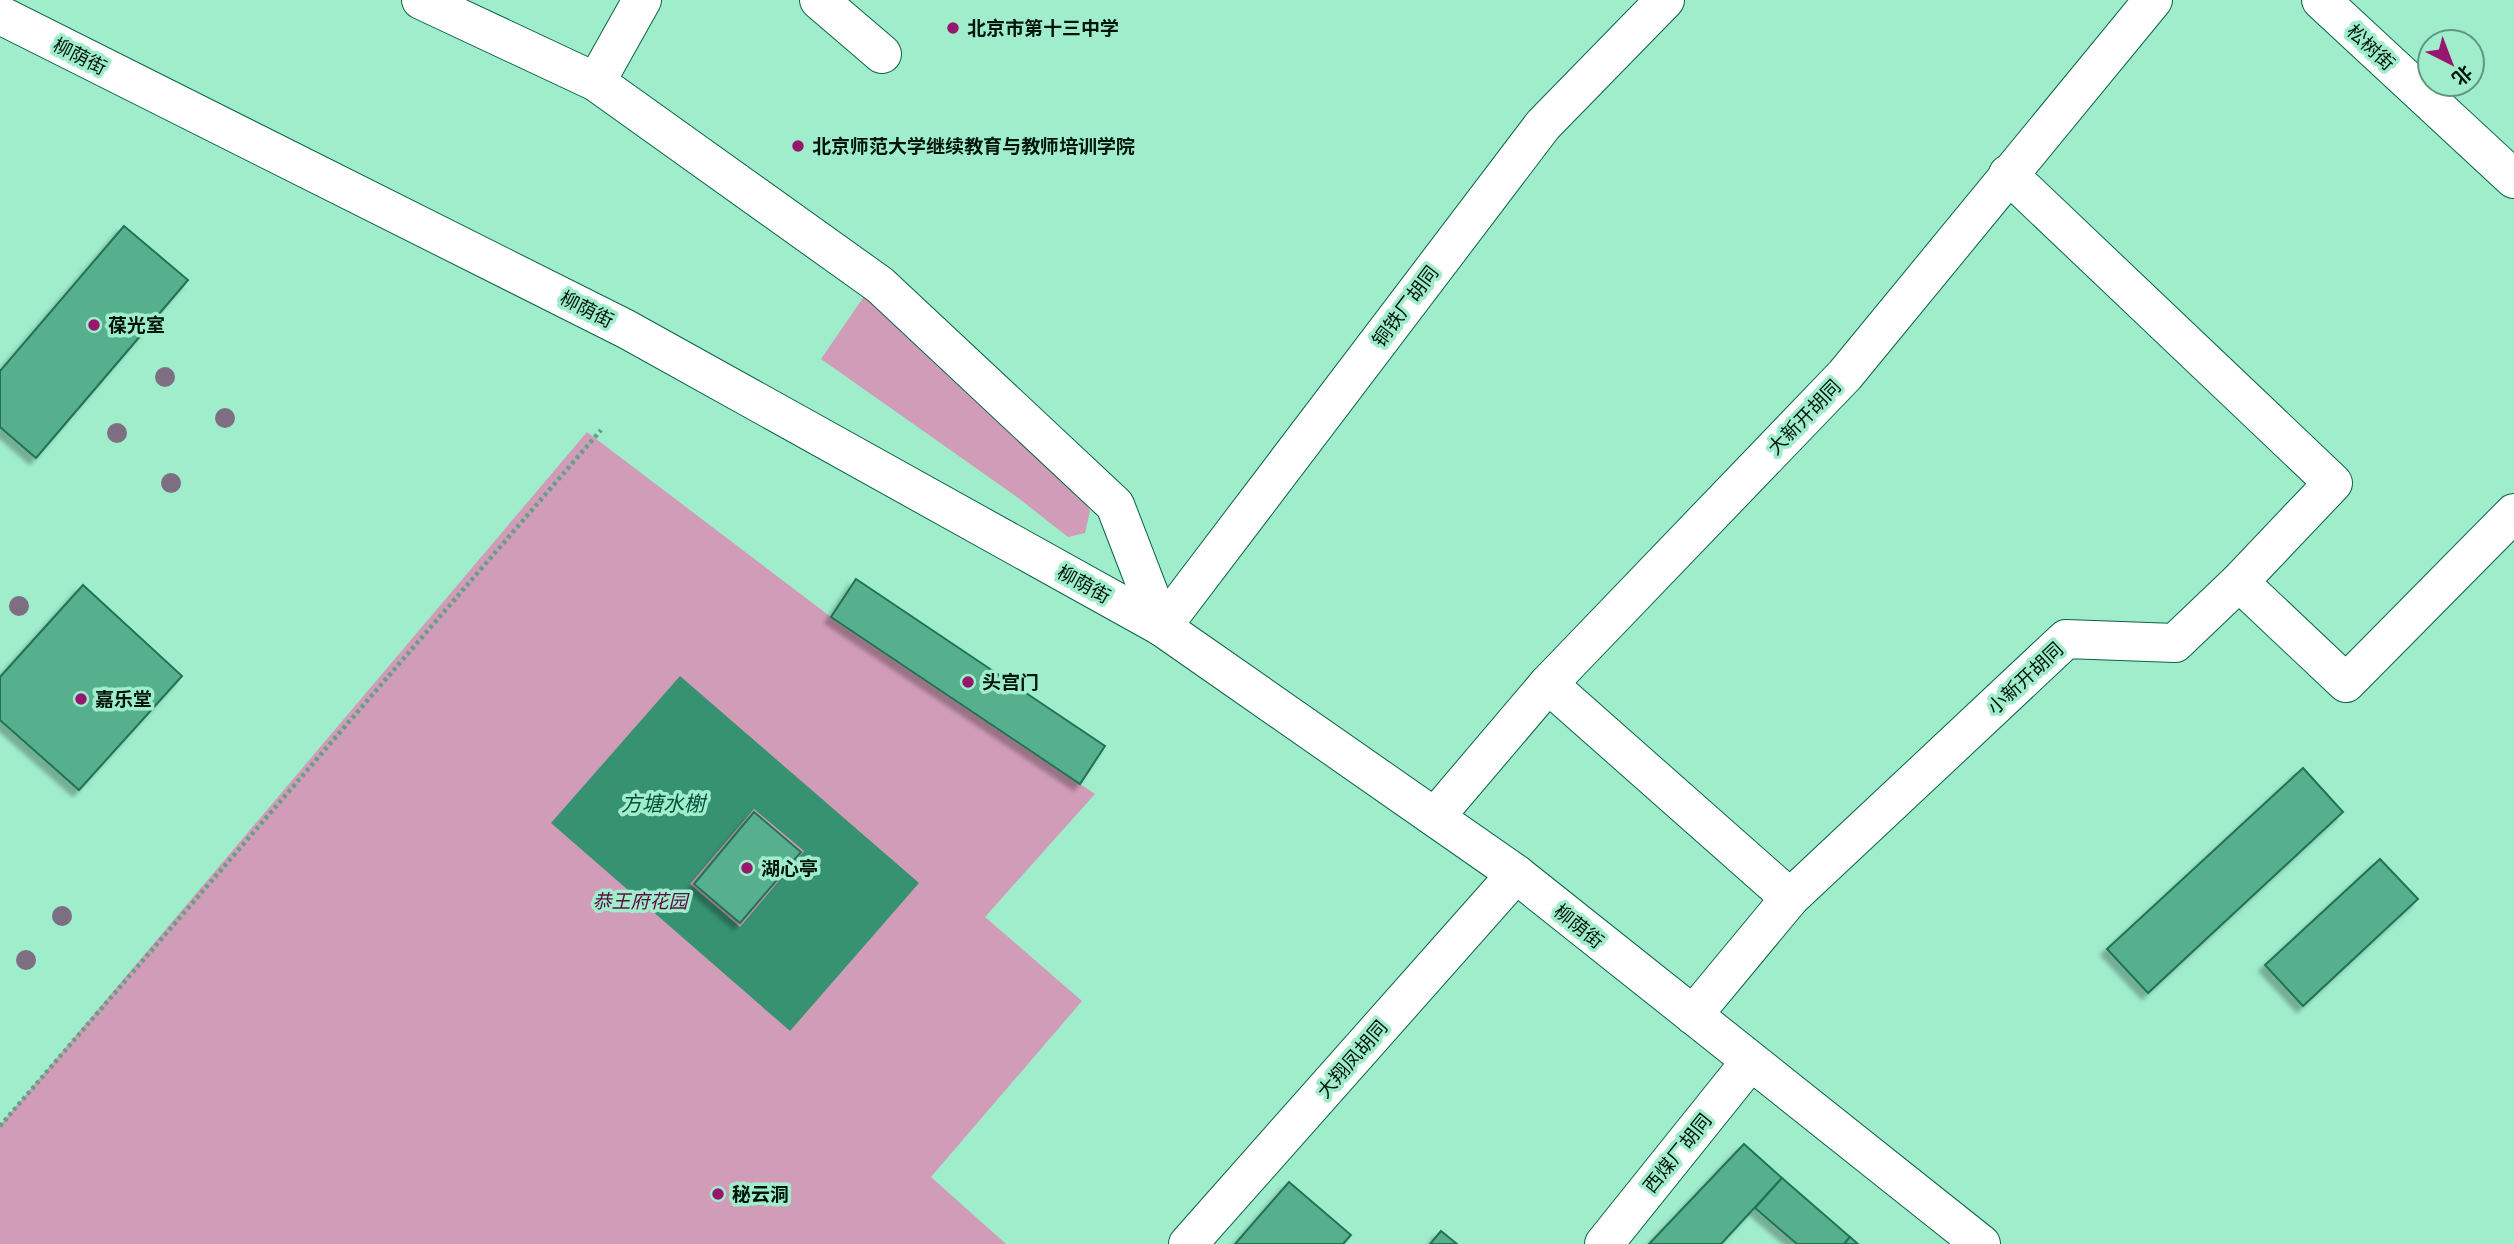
<svg xmlns="http://www.w3.org/2000/svg" width="2514" height="1244" viewBox="0 0 2514 1244" font-family="'Playfair Display','Noto Sans SC',serif">
<style>
.green{fill:#d19cb8}
.water{fill:#369271;fill-rule:evenodd}
.building{fill:#56b08d;stroke:#227357;stroke-width:2;filter:url(#shadow)}
.lines{fill:none;stroke-linecap:round;stroke-linejoin:round}
.minor-casing{stroke:#096348;stroke-width:40}
.path{stroke:#669f87;stroke-width:4.5;stroke-dasharray:3.5 3.5;stroke-linecap:butt}
.minor{stroke:#fff;stroke-width:38}
.tree{fill:#7d6f81}
.poi-dot{fill:#98176e;stroke:#a0edcc;stroke-width:2.5}
.labels{text-anchor:middle;stroke-width:7;stroke-linejoin:round;paint-order:stroke}
.poi-label{font-size:19px;font-weight:bold;fill:#00150c;stroke:#a0edcc;text-anchor:start}
.street-label{font-size:19px;fill:#00150c;stroke:#a0edcc}
.park-label{font-size:19px;font-style:italic;fill:#600843;stroke:#a0edcc}
.water-label{font-size:21px;font-style:italic;fill:#025039;stroke:#a0edcc}
</style>
<defs>
<filter id="shadow"><feDropShadow dx="-6" dy="6" stdDeviation="2" flood-color="#0004"/></filter>
</defs>
<rect width="100%" height="100%" fill="#a0edcc"/>
<g class="green">
<polygon points="865,295 1065,471 1090,511 1085,533 1068,537 1017,497 821,359"/>
<polygon points="587,432 831,617 1095,794 985,917 1082,1001 931,1177 1006,1244 0,1244 0,1125"/>
</g>
<path class="water" d="M680 676 919 883 790 1031 551 823ZM754 809 804 851 740 927 690 884Z"/>
<g class="building">
<polygon points="124,226 188,280 36,458 0,427 0,371"/>
<polygon points="856,579 1105,746 1080,784 831,617"/>
<polygon points="83,585 182,676 79,790 0,720 0,677"/>
<polygon points="2303,768 2343,812 2148,993 2107,949"/>
<polygon points="754,812 801,852 740,923 694,884"/>
<polygon points="2380,859 2418,899 2303,1006 2265,965"/>
<polygon points="1744,1144 1782,1178 1721,1244 1649,1244"/>
<polygon points="1782,1178 1850,1237 1844,1244 1797,1244 1755,1208"/>
<polygon points="1289,1182 1351,1235 1343,1244 1235,1244"/>
<polygon points="1441,1231 1457,1244 1430,1244"/>
<polygon points="1850,1237 1858,1244 1844,1244"/>
</g>
<g class="lines">
<g class="minor-casing">
<g id="minor">
<polyline points="421,0 596,82 880,285 1115,505 1162,627"/>
<polyline points="819,0 882,54"/>
<polyline points="2321,0 2514,179"/>
<polyline points="0,15 626,329 1162,627 1516,874 1981,1244"/>
<polyline points="596,82 642,0"/>
<polyline points="2008,174 2333,483 2239,582"/>
<polyline points="1162,627 1543,125 1665,0"/>
<polyline points="1548,684 1790,898"/>
<polyline points="1435,817 1548,684 1845,375 2153,0"/>
<polyline points="1693,1015 1790,898 2066,639 2175,643 2239,582 2346,683 2514,513"/>
<polyline points="1188,1244 1516,874"/>
<polyline points="1604,1244 1750,1062"/>
</g>
</g>
<polyline class="path" points="0,1126 601,430"/>
<use href="#minor" class="minor"/>
</g>
<g class="tree">
<circle cx="165" cy="377" r="10"/>
<circle cx="225" cy="418" r="10"/>
<circle cx="117" cy="433" r="10"/>
<circle cx="171" cy="483" r="10"/>
<circle cx="19" cy="606" r="10"/>
<circle cx="62" cy="916" r="10"/>
<circle cx="26" cy="960" r="10"/>
</g>
<g class="poi-dot">
<circle cx="953" cy="28" r="7"/>
<circle cx="798" cy="146" r="7"/>
<circle cx="94" cy="325" r="7"/>
<circle cx="968" cy="682" r="7"/>
<circle cx="81" cy="699" r="7"/>
<circle cx="747" cy="868" r="7"/>
<circle cx="718" cy="1194" r="7"/>
</g>
<g class="labels">
<g class="poi-label">
<text x="967" y="35">北京市第十三中学</text>
<text x="812" y="153">北京师范大学继续教育与教师培训学院</text>
<text x="108" y="332">葆光室</text>
<text x="982" y="689">头宫门</text>
<text x="95" y="706">嘉乐堂</text>
<text x="761" y="875">湖心亭</text>
<text x="732" y="1201">秘云洞</text>
</g>
<g class="street-label">
<text transform="translate(2371 47) rotate(43)" y="7">松树街</text>
<text transform="translate(80 56) rotate(27)" y="7">柳荫街</text>
<text transform="translate(1405 306) rotate(-53)" y="7">铜铁厂胡同</text>
<text transform="translate(587 309) rotate(27)" y="7">柳荫街</text>
<text transform="translate(1804 417) rotate(-46)" y="7">大新开胡同</text>
<text transform="translate(1084 584) rotate(29)" y="7">柳荫街</text>
<text transform="translate(2025 678) rotate(-43)" y="7">小新开胡同</text>
<text transform="translate(1579 926) rotate(39)" y="7">柳荫街</text>
<text transform="translate(1352 1059) rotate(-49)" y="7">大翔凤胡同</text>
<text transform="translate(1677 1153) rotate(-51)" y="7">西煤厂胡同</text>
</g>
<g class="park-label">
<text x="640" y="908">恭王府花园</text>
</g>
<g class="water-label">
<text x="663" y="811">方塘水榭</text>
</g>
</g>
<g transform="translate(2451 63) rotate(138)"><circle r="33" fill="#a0edcc" stroke="#60977f" stroke-width="2"/>
<path d="M0-5L12 26L0 18L-12 26Z" fill="#98176e"/>
<text y="-10" font-size="19" font-weight="bold" text-anchor="middle" fill="#00150c">北</text>
</g>
</svg>
